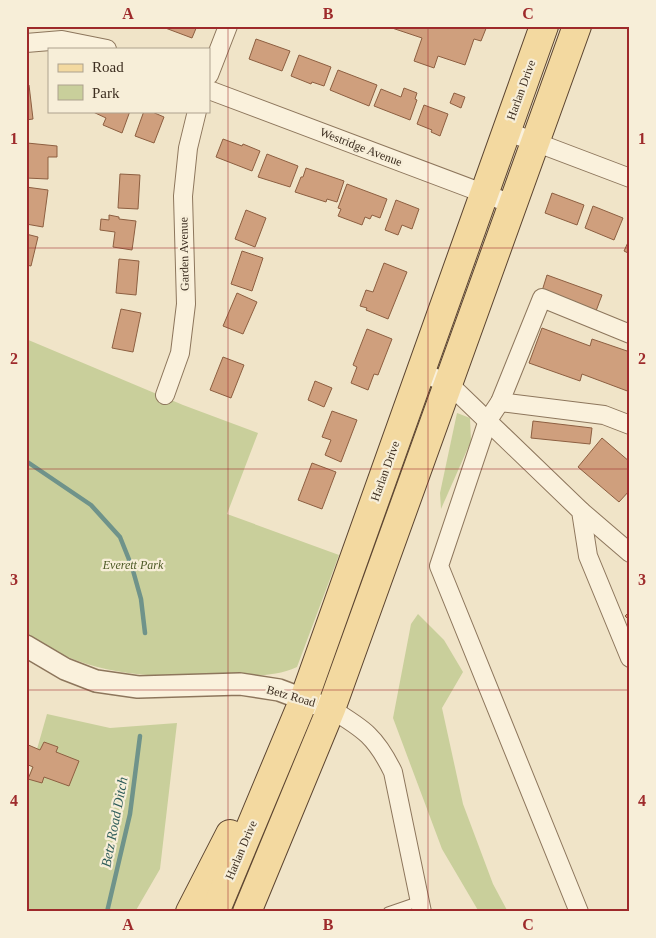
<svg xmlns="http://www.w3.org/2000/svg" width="656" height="938" viewBox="0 0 656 938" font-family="Georgia,serif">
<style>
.green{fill:#c9cf9b}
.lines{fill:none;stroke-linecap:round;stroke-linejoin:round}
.stream{stroke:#6f938a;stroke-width:4.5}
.building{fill:#cf9f7d;stroke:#8d5f41}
.service-casing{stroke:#8d765c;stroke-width:11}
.minor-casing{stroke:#8d765c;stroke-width:20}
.tertiary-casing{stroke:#8d765c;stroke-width:24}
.primary-casing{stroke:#5b4430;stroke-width:30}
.service{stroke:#faf1dc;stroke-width:9}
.minor{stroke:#faf1dc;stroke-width:18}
.tertiary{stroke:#faf1dc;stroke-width:21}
.primary{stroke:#f3d9a0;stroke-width:28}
.grid{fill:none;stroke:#9e2a2b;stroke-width:1;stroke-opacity:0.55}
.labels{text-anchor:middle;stroke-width:4.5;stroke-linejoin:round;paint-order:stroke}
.street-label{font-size:12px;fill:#3d2e20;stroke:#f7eed8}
.park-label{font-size:12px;font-style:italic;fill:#4d5a26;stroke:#f7eed8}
.water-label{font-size:14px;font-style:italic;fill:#2f5d5a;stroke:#f7eed8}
.neatline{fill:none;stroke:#9e2a2b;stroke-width:2}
.grid-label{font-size:16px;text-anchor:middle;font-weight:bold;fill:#9e2a2b}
</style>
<rect width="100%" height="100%" fill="#f0e4c8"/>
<g class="green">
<path d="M26 339 183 405 258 433 227 514 339 555 297 667C273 678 249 675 223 676 150 677 87 678 26 633Z"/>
<polygon points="457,413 470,418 471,441 441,509 440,493"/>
<polygon points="418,614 444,640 463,672 442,708 463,804 493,884 508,912 479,912 442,849 393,718 411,624"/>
<polygon points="47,714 110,728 177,723 160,869 135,912 26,912 26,788"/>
</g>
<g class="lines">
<g class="stream">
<polyline points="26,461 91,505 120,537 132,567 141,599 145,633"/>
<polyline points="107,912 130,814 140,736"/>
</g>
</g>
<g class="building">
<polygon points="160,26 197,26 192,38"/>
<polygon points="386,26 487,26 481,41 474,39 465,65 438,56 434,68 414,61 422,38"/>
<polygon points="256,39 290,51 282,71 249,59"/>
<polygon points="299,55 331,67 324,86 312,82 311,84 291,76"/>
<polygon points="338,70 377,85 369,106 330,90"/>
<polygon points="26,85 29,85 33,119 26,120"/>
<polygon points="404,88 417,93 415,99 417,100 410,120 374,106 381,89 401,97"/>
<polygon points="454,93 465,97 461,108 450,103"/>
<polygon points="424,105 448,114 440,136 431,132 432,130 417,124"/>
<polygon points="91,111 130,111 122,133 103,125 106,118"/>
<polygon points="144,111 150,111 164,117 154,143 135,136"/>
<polygon points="223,139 242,146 243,144 260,151 252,171 216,157"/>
<polygon points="27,143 57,146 57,157 48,157 48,179 26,178"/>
<polygon points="267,154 298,166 290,187 258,177"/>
<polygon points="306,168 344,181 337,202 327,199 326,202 295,192 301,177 303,177"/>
<polygon points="120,174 140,175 138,209 118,208"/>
<polygon points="347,184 387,199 380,218 372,215 370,219 365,217 362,225 338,216 341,209 338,208"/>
<polygon points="26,187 48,190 43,227 26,224"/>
<polygon points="552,193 584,205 577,225 545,213"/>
<polygon points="396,200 419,209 412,229 402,225 398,235 385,230"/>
<polygon points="593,206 623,218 614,240 585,228"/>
<polygon points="246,210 266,218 255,247 235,239"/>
<polygon points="109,215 119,217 119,219 136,221 132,250 113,247 115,232 100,230 101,219 109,220"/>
<polygon points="26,234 38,237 31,266 26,265"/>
<polygon points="630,238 630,254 624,251"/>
<polygon points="242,251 263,258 252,291 231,284"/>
<polygon points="119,259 139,261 136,295 116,293"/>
<polygon points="384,263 407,272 388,319 366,310 367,308 360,306 366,290 373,292"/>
<polygon points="547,275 602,295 596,311 542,291"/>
<polygon points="237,293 257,302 243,334 223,326"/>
<polygon points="121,309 141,313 133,352 112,348"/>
<polygon points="542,328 590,346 592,339 630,352 630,392 582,374 580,381 529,363"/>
<polygon points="367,329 392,339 378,375 374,374 368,390 351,383 357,367 353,365"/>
<polygon points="223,357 244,365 231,398 210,390"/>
<polygon points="315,381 332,388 324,407 308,400"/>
<polygon points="332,411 357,420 341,462 325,455 331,440 322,437"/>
<polygon points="533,421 592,428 590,444 531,438"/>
<polygon points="602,438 630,462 630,490 619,502 578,467"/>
<polygon points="312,463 336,472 322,509 298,500"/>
<polygon points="630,611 630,621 625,616"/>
<polygon points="44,742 58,747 56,752 79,761 69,786 44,777 42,783 28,779 33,767 26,764 26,744 40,750"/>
</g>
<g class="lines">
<g class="service-casing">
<polyline id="service" points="388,912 420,901"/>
</g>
<g class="minor-casing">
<g id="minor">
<polyline points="26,43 62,40 107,49"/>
<polyline points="209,75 228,26"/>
<polyline points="209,90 512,204"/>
<polyline points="506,131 630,178"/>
<polyline points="420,372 448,383 581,511 588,556 630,658"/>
<polyline points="165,395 180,353 186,304 183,196 188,148 197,111"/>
<polyline points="500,402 604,415 630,425"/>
<polyline points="581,511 630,553"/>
<path d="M331 709C364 729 376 737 393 772L422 912"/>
<polyline points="579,912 439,566 488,420 500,402 542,298 630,334"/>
</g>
</g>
<g class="tertiary-casing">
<polyline id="tertiary" points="26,646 65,669 96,681 138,687 240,684 279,690 319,705"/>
</g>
<g class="primary-casing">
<g id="primary">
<polyline points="190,912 230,834"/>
<polyline points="215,912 304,699 544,26"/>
<polyline points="247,912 331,709 577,26"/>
</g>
</g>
<use href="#service" class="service"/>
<use href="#minor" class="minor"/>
<use href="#tertiary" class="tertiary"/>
<use href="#primary" class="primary"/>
</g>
<path class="grid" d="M228 26V912M428 26V912M26 248H630M26 469H630M26 690H630"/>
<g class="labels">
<g class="street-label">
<text transform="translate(521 90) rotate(-70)" y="4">Harlan Drive</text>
<text transform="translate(361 147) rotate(21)" y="4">Westridge Avenue</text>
<text transform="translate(184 254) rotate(-91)" y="4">Garden Avenue</text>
<text transform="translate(385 471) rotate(-70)" y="4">Harlan Drive</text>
<text transform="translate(291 696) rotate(16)" y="4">Betz Road</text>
<text transform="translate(241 850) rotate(-67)" y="4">Harlan Drive</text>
</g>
<g class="park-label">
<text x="133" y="569">Everett Park</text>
</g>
<g class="water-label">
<text transform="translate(114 822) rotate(-79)" y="5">Betz Road Ditch</text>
</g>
</g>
<rect width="656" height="938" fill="none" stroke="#f7eed8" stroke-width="55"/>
<rect x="48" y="48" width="162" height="65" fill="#f7eed8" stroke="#ada18e"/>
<rect x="58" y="64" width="25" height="8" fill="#f3d9a0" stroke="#ada18e"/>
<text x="92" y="72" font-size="15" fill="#3d2e20">Road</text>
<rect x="58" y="85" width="25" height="15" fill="#c9cf9b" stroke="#ada18e"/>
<text x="92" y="98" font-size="15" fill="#3d2e20">Park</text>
<rect x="28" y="28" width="600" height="882" class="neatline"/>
<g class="grid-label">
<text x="128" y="19">A</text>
<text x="328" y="19">B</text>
<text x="528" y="19">C</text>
<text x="14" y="144">1</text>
<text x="642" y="144">1</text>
<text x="14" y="364">2</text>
<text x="642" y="364">2</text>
<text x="14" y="585">3</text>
<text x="642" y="585">3</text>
<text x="14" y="806">4</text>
<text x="642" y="806">4</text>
<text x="128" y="930">A</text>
<text x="328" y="930">B</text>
<text x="528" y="930">C</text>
</g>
</svg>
